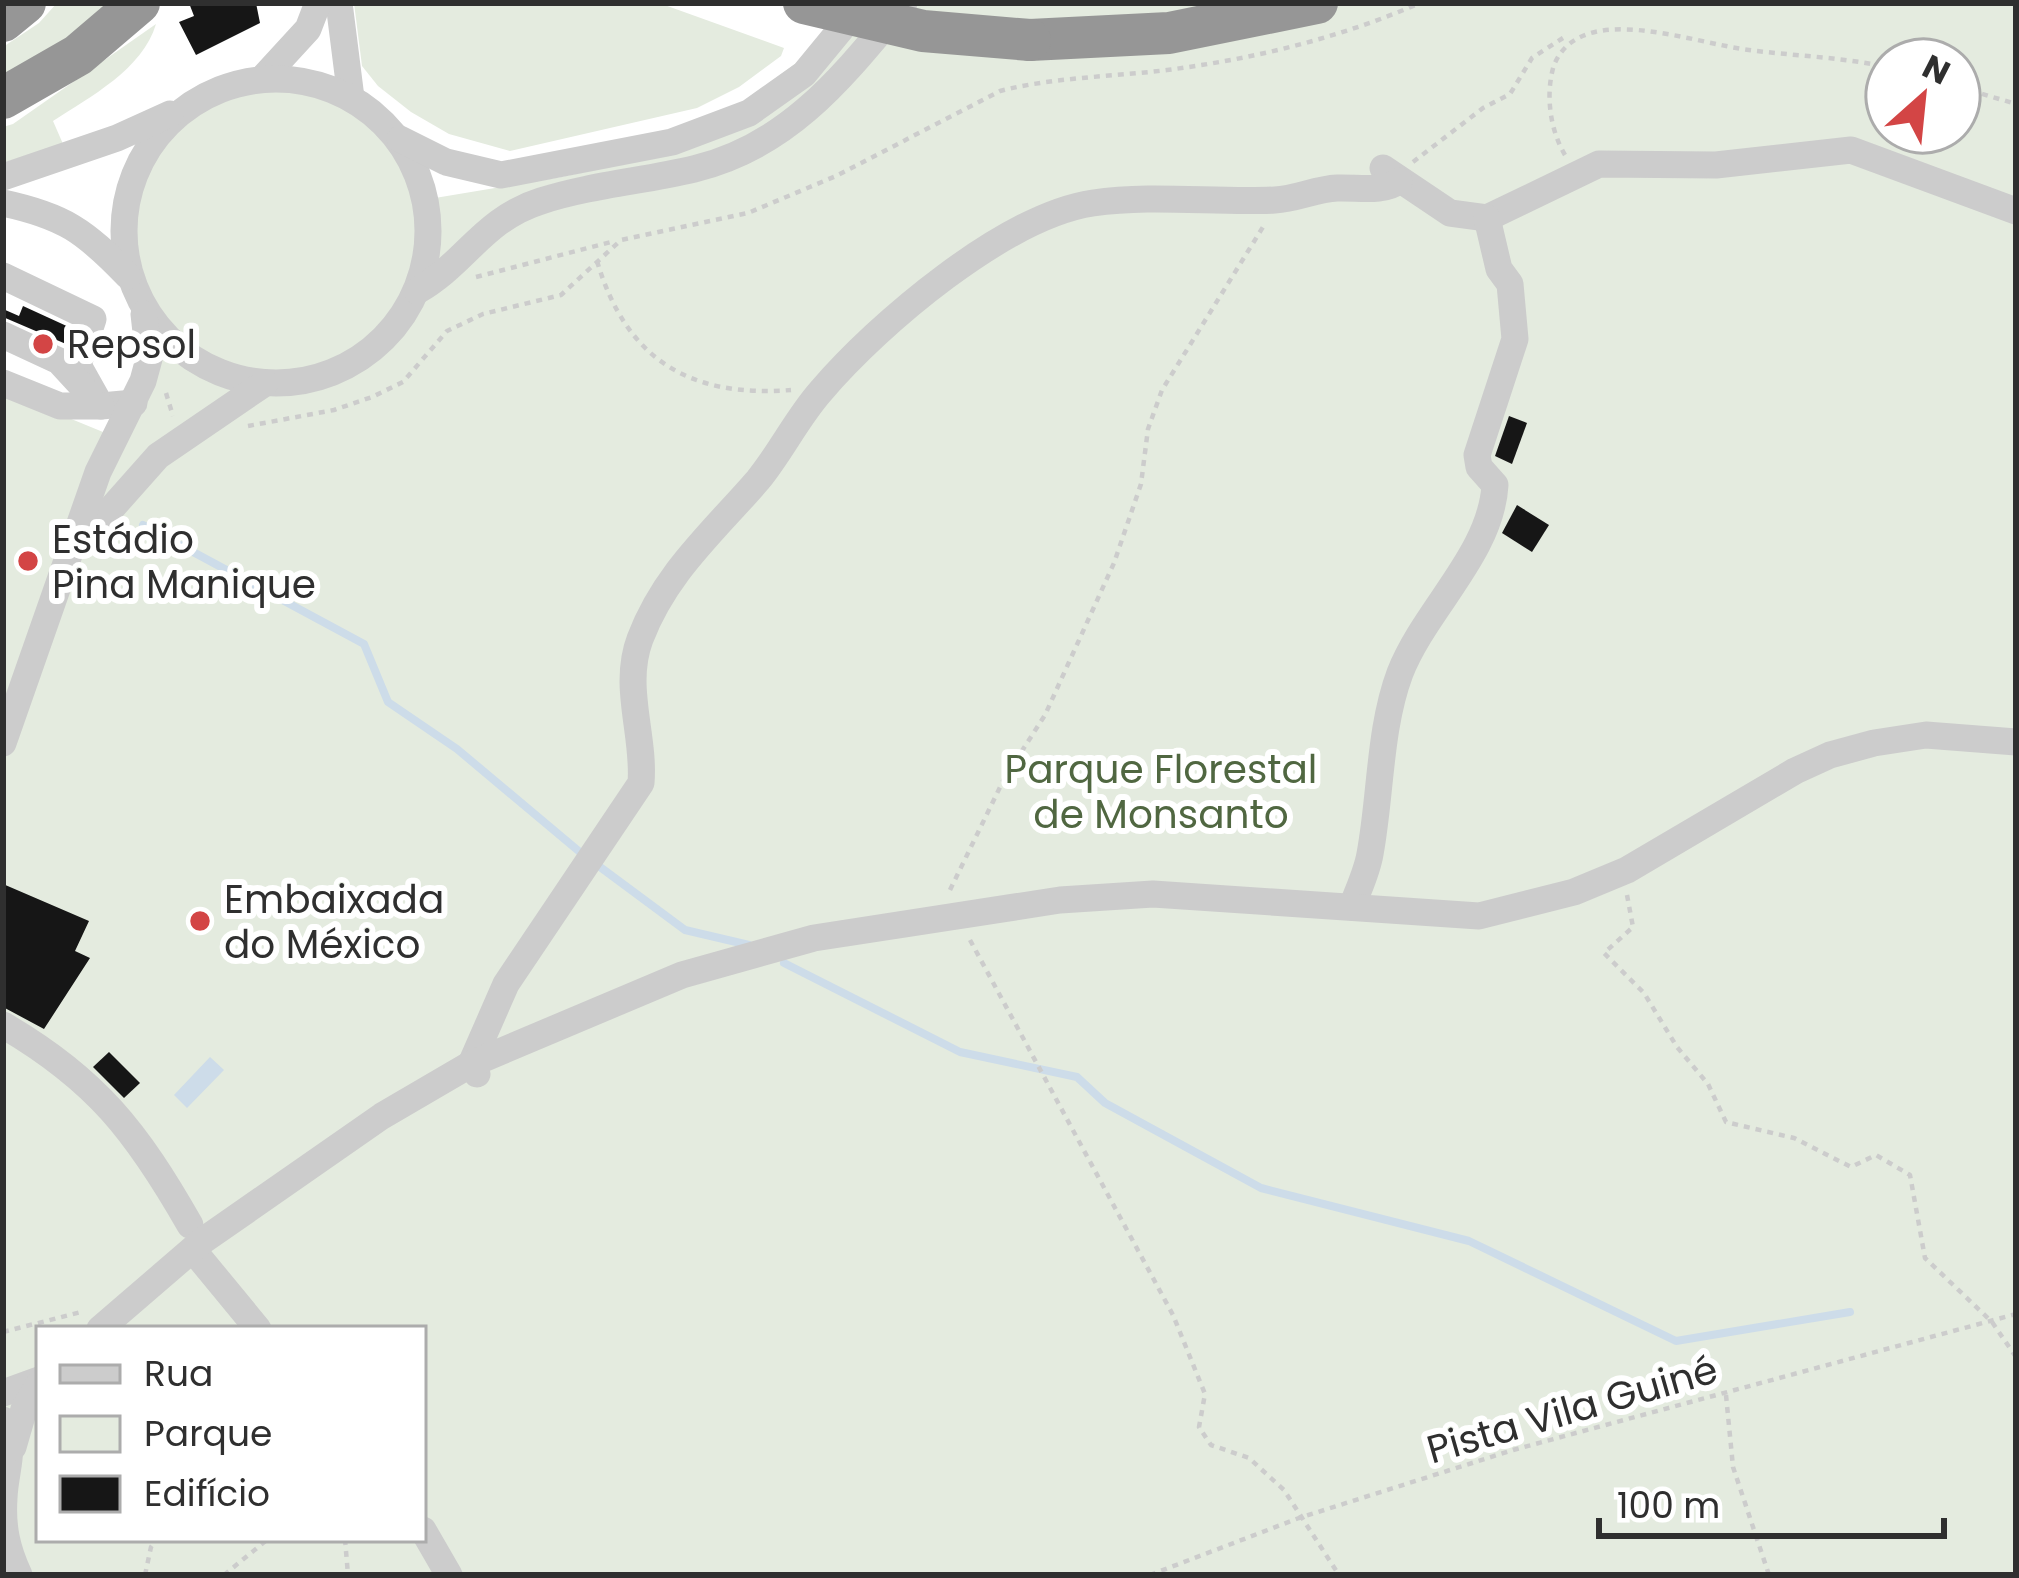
<svg xmlns="http://www.w3.org/2000/svg" width="2019" height="1578" viewBox="0 0 2019 1578" font-family="Poppins,sans-serif">
<style>
.green{fill:#e4ebdf;fill-rule:evenodd}
.water{fill:#cddce9}
.lines{fill:none;stroke-linecap:round;stroke-linejoin:round}
.stream{stroke:#cddce9;stroke-width:8}
.building{fill:#161616}
.path{stroke:#ccc;stroke-width:4.5;stroke-dasharray:6 6;stroke-linecap:butt}
.minor{stroke:#ccc;stroke-width:27}
.highway{stroke:#969696;stroke-width:42}
.highway-bridge{stroke:#969696;stroke-width:42}
.poi-dot{fill:#d34545;stroke:#fff;stroke-width:4.5}
.labels{text-anchor:middle;stroke-width:12;stroke-linejoin:round;paint-order:stroke}
.poi-label{font-size:39px;fill:#2f2f2f;stroke:#fff;text-anchor:start}
.park-label{font-size:39px;fill:#506741;stroke:#fff}
.street-label{font-size:39px;fill:#2f2f2f;stroke:#fff}
</style>
<rect width="100%" height="100%" fill="#fff"/>
<g class="green">
<polygon points="57,3 116,3 56,50 3,78 3,47 39,23"/>
<polygon points="354,3 659,3 784,48 781,56 739,87 697,108 510,151 449,134 411,112 378,86 362,66"/>
<path d="M878 3H2016V1575H3V391L103 432 114 440C121 419 149 343 148 326 147 298 118 256 116 222 110 143 217 76 289 82 356 87 402 142 429 199L561 177 674 153ZM1887 60H1959V132H1887ZM39 1329H423V1539H39Z"/>
<path d="M156 24C143 69 90 97 53 121L63 144 3 163V127L13 124Z"/>
</g>
<polygon class="water" points="210,1057 224,1070 187,1108 174,1095"/>
<g class="lines">
<g class="stream">
<polyline points="143,525 364,644 388,702 457,749 581,853"/>
<polyline points="596,864 685,930 749,945"/>
<polyline points="784,963 960,1052 1077,1077 1105,1103 1261,1188 1469,1241 1676,1341 1850,1312"/>
</g>
</g>
<g class="building">
<polygon points="189,3 256,3 260,23 196,55 179,22 194,16"/>
<polygon points="23,306 71,328 66,344 3,317 3,309 19,316"/>
<polygon points="1509,416 1527,423 1512,464 1495,456"/>
<polygon points="1517,505 1549,525 1532,552 1502,533"/>
<polygon points="3,884 89,921 75,951 90,958 44,1029 3,1007"/>
<polygon points="109,1052 140,1083 124,1098 93,1067"/>
</g>
<g class="lines">
<g class="path">
<polyline points="1959,87 2016,104"/>
<path d="M1565 155C1550 130 1545 94 1554 65 1581 0 1688 42 1749 50 1795 56 1841 57 1887 67"/>
<polyline points="1413,162 1483,108 1510,94 1532,58 1563,38"/>
<path d="M597 261C626 359 689 398 791 390"/>
<polyline points="476,277 615,241"/>
<polyline points="166,393 173,416"/>
<path d="M248 426 334 410 372 397 403 382 447 331 483 314 561 295 621 240 748 213 836 176 1000 91C1054 77 1111 77 1167 70 1253 59 1340 38 1420 3"/>
<polyline points="950,890 1004,779 1045,715 1114,563 1141,484 1148,429 1162,390 1263,227"/>
<polyline points="1627,895 1633,927 1604,953 1644,993 1677,1047 1708,1084 1726,1122 1794,1138 1851,1167 1876,1155 1910,1175 1925,1258 1992,1322 2016,1357"/>
<polyline points="970,940 1173,1315 1205,1394 1199,1427 1211,1445 1249,1458 1284,1490 1339,1575"/>
<polyline points="3,1332 81,1312"/>
<polyline points="1726,1395 1733,1467 1769,1575"/>
<polyline points="345,1539 348,1575"/>
<polyline points="145,1575 151,1547 157,1539"/>
<polyline points="224,1575 268,1539"/>
<polyline points="1150,1575 1299,1518 1513,1450 2016,1314"/>
</g>
<g class="minor">
<polyline points="339,3 351,98"/>
<polyline points="263,78 308,29 318,3"/>
<circle cx="276" cy="231" r="152"/>
<polyline points="400,139 446,162 501,175 672,142 749,113 804,74 860,6"/>
<polyline points="1383,168 1450,213 1487,218 1599,164 1716,165 1851,150 2016,211"/>
<polyline points="3,177 117,138 170,114"/>
<path d="M3 203C64 216 85 231 128 276"/>
<polyline points="3,276 93,319 78,365 101,406 134,403"/>
<path d="M417 291C465 264 483 219 541 201 590 185 644 181 694 169 790 146 844 75 904 3"/>
<polyline points="3,335 59,361 82,386"/>
<polyline points="3,383 60,406 101,406"/>
<polyline points="79,545 158,456 265,383"/>
<polyline points="3,743 98,472 143,381 149,359 144,314"/>
<path d="M1352 907C1358 890 1367 872 1370 854 1381 795 1379 729 1400 673 1425 609 1491 554 1495 485L1479 467 1477 455 1515 339 1510 284 1499 269 1487 218"/>
<path d="M3 1025C96 1079 137 1132 190 1225"/>
<path d="M477 1074 471 1064 506 984 641 783C645 735 622 687 640 639 665 573 713 532 758 480 781 452 797 418 821 391 878 324 1005 216 1093 203 1153 194 1215 203 1275 200 1296 199 1316 189 1337 188 1357 187 1383 193 1399 181"/>
<polyline points="193,1250 258,1329"/>
<polyline points="100,1329 201,1242 382,1116 471,1064 682,975 814,938 1060,900 1153,894 1479,916 1574,892 1627,870 1795,771 1830,755 1874,743 1926,735 2016,742"/>
<polyline points="3,1393 39,1380"/>
<path d="M3 1420C17 1447 5 1470 4 1498 2 1527 7 1549 19 1575"/>
<polyline points="13,1447 24,1409 39,1384"/>
<polyline points="423,1530 449,1575"/>
</g>
<g class="highway">
<polyline points="3,21 25,3"/>
<polyline points="1030,40 1169,33 1317,3"/>
<polyline points="3,98 78,55 139,3"/>
</g>
<polyline class="highway-bridge" points="804,3 923,31 1030,40"/>
</g>
<g class="poi-dot">
<circle cx="43" cy="344" r="12"/>
<circle cx="28" cy="561" r="12"/>
<circle cx="200" cy="921" r="12"/>
</g>
<g class="labels">
<g class="poi-label">
<text x="67" y="358">Repsol</text>
<text x="52" y="553">Estádio<tspan x="52" dy="45">Pina Manique</tspan></text>
<text x="224" y="913">Embaixada<tspan x="224" dy="45">do México</tspan></text>
</g>
<g class="park-label">
<text x="1161" y="783">Parque Florestal<tspan x="1161" dy="45">de Monsanto</tspan></text>
</g>
<g class="street-label">
<text transform="translate(1572 1409) rotate(-16)" y="14">Pista Vila Guiné</text>
</g>
</g>
<rect width="2019" height="1578" fill="none" stroke="#2f2f2f" stroke-width="12"/>
<rect x="36" y="1326" width="390" height="216" fill="#ffffff" stroke="#acacac" stroke-width="3"/>
<rect x="60" y="1365" width="60" height="18" fill="#cccccc" stroke="#acacac" stroke-width="3"/>
<text x="144" y="1386" font-size="36" fill="#2f2f2f">Rua</text>
<rect x="60" y="1416" width="60" height="36" fill="#e4ebdf" stroke="#acacac" stroke-width="3"/>
<text x="144" y="1446" font-size="36" fill="#2f2f2f">Parque</text>
<rect x="60" y="1476" width="60" height="36" fill="#161616" stroke="#acacac" stroke-width="3"/>
<text x="144" y="1506" font-size="36" fill="#2f2f2f">Edifício</text>
<g transform="translate(1923 96) rotate(27)"><circle r="57" fill="#ffffff" stroke="#acacac" stroke-width="3"/>
<path d="M0-9L21 45L0 30L-21 45Z" fill="#d34545"/>
<text y="-18" font-size="33" font-weight="bold" text-anchor="middle" fill="#2f2f2f">N</text>
</g>
<path d="M1599 1518v18h345v-18" fill="none" stroke="#2f2f2f" stroke-width="6"/>
<text x="1617" y="1518" font-size="36" fill="#2f2f2f" stroke="#ffffff" stroke-width="9" paint-order="stroke">100 m</text>
</svg>
